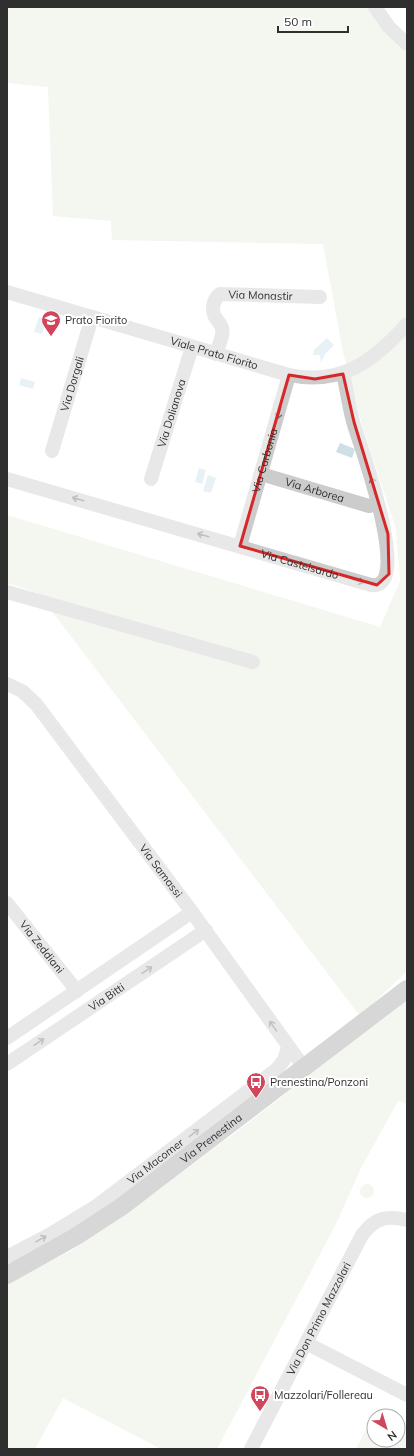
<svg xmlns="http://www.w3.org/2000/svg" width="414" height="1456" viewBox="0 0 414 1456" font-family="Mulish,sans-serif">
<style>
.green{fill:#e6eade}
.water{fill:#cde0e8}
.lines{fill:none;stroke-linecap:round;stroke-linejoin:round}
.minor{stroke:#ccc;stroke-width:14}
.major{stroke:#a7a7a7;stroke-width:18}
.oneway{stroke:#767676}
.marked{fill:none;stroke:#d62828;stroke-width:3;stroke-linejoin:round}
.labels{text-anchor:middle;stroke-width:4;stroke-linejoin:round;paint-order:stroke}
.street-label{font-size:11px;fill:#2f2f2f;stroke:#fff}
.poi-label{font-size:11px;fill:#2f2f2f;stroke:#fff;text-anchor:start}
</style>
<rect width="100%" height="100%" fill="#fff"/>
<g class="green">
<polygon points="7,7 376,7 407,45 407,971 360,1016 38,593 7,583 7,515 380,627 400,581 396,529 363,428 343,352 323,244 112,240 111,221 53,216 48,87 7,83"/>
<polygon points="407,999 407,1104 398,1101 360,1170 337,1222 217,1449 161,1449 63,1398 35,1449 7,1448 7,1284 72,1250 153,1194 243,1127"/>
<circle cx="367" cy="1191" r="7"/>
<polygon points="373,1416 374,1440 398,1440 398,1428 407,1433 407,1449 356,1449"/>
</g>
<g class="water">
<polygon points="39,317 47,319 42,334 34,332"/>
<polygon points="327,338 334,345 325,354 321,363 320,355 313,355 314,350"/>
<polygon points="21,378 35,382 33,389 19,385"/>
<polygon points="340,443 355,449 352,458 336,452"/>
<polygon points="199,468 206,470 202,484 195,482"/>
<polygon points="208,475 216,478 211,493 203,491"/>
</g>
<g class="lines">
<g class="minor">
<polyline points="375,7 389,27 407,44"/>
<path id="s1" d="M7 292 289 375C341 386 374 361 407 324"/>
<path id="s2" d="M216 354C218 346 224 336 222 328 221 324 218 321 215 317 211 310 213 299 220 294L320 297"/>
<path id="s3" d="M52 451 92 317"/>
<path id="s4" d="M261 474 369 506"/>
<path id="s5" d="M7 479 371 585C414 592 360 444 354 425 349 408 347 390 343 374"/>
<path id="s6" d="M151 479 192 347"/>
<path id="s7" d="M240 546 289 375"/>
<polyline points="7,592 253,662"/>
<path id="s8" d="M7 684 22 691 36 704 192 912 305 1069"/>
<path id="s9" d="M7 903 77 991"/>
<polyline points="7,1038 192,912"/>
<path id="s10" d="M7 1064 206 930"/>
<path id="s11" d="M7 1257 49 1235 95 1207 277 1069 284 1060 288 1047"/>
<polyline points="306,1343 407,1395"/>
<path id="s12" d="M251 1449 362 1235C375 1218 386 1215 407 1220"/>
</g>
<path class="major" id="s13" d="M7 1275 75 1237 121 1207 407 989"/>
</g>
<defs><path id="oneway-shaft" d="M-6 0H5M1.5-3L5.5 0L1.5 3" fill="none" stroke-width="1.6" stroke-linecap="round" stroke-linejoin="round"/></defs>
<g class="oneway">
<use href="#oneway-shaft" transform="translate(279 413) rotate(106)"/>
<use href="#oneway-shaft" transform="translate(373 483) rotate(-109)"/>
<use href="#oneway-shaft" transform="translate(78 499) rotate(-164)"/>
<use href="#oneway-shaft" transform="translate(203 535) rotate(-164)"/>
<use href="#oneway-shaft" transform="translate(358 581) rotate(16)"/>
<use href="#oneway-shaft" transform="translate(147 970) rotate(-34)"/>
<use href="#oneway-shaft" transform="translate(273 1026) rotate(-125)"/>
<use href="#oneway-shaft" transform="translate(39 1042) rotate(-34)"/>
<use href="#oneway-shaft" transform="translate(194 1133) rotate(-37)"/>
<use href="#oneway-shaft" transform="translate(41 1239) rotate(-29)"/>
</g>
<path d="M0 0H414V1456H0ZM343 374 354 422 388 534 389 574 377 585 240 546 289 375 315 379Z" fill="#fff" fill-opacity=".55" fill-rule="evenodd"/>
<path class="marked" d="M343 374 354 422 388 534 389 574 377 585 240 546 289 375 315 379Z"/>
<defs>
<g id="school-pin" transform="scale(1)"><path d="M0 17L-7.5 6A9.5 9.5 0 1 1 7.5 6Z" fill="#d0465c" stroke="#fff"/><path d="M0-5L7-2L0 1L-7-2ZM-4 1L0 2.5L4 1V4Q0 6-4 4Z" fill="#fff"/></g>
<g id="bus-pin" transform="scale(1)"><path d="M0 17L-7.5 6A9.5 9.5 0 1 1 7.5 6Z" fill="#d0465c" stroke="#fff"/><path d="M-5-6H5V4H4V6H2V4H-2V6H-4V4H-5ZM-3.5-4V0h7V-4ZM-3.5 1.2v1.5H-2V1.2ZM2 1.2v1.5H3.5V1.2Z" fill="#fff"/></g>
</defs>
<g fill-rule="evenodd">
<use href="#school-pin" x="51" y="320"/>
<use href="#bus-pin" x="256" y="1082"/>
<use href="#bus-pin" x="260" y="1395"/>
</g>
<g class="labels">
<g class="street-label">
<text dy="4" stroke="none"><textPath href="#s2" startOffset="106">Via Monastir</textPath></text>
<text dy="4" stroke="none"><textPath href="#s1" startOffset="216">Viale Prato Fiorito</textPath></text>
<text dy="4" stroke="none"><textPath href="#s3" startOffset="70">Via Dorgali</textPath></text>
<text dy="4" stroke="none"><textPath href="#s6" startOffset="69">Via Dolianova</textPath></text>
<text dy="4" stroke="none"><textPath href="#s7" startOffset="89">Via Carbonia</textPath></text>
<text dy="4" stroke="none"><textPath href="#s4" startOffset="56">Via Arborea</textPath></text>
<text dy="4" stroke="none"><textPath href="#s5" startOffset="305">Via Castelsardo</textPath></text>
<text dy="4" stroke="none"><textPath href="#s8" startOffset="244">Via Samassi</textPath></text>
<text dy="4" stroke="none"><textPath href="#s9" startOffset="56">Via Zeddiani</textPath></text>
<text dy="4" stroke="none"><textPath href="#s10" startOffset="120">Via Bitti</textPath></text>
<text dy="4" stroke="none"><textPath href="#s13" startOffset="246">Via Prenestina</textPath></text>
<text dy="4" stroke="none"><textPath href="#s11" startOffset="177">Via Macomer</textPath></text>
<text dy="4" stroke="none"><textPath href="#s12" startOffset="147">Via Don Primo Mazzolari</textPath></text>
</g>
<g class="poi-label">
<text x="65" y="324">Prato Fiorito</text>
<text x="270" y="1086">Prenestina/Ponzoni</text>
<text x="274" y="1399">Mazzolari/Follereau</text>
</g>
</g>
<rect width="414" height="1456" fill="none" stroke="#2f2f2f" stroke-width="16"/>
<g transform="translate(386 1428) rotate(142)"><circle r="19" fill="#ffffff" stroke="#acacac"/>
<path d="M0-3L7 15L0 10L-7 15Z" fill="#d0465c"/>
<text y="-6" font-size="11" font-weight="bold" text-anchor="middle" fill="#2f2f2f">N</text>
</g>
<path d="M278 26v6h70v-6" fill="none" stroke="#2f2f2f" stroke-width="2"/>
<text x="284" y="26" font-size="12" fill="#2f2f2f" stroke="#ffffff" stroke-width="3" paint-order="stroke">50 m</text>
</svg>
